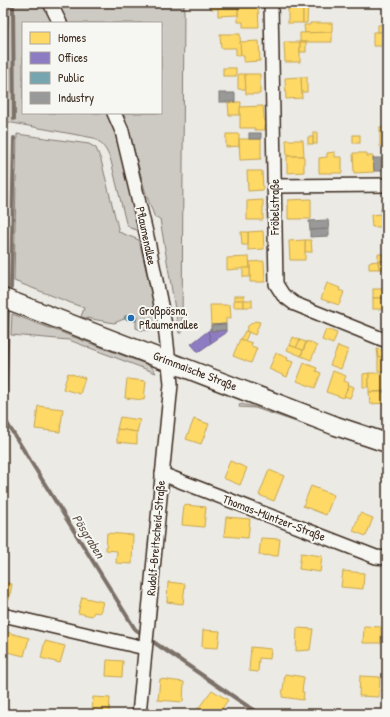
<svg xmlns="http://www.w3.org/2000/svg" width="390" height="717" viewBox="0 0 390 717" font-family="'Patrick Hand',sans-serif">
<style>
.green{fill:#cdcac4;stroke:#847a71}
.homes{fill:#ffd966;stroke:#c4a450}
.offices{fill:#8e7cc3;stroke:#756392}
.public{fill:#76a5af;stroke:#648084}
.industry{fill:#999;stroke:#7d7874}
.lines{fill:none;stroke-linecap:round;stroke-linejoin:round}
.stream{stroke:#7c7167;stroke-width:4}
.minor-casing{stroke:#3b2a1e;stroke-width:16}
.secondary-casing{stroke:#3b2a1e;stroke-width:21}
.minor{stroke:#f6f6f2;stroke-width:13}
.secondary{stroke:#f6f6f2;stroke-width:18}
.poi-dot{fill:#1f6fb2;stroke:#f6f6f2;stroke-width:1.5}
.labels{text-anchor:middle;stroke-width:4;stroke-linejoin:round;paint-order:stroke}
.street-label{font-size:12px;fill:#3b2a1e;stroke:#f6f6f2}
.poi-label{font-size:12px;fill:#3b2a1e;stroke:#f6f6f2;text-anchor:start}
.water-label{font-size:13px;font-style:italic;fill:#615449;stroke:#f6f6f2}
</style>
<rect width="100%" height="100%" fill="#ebeae5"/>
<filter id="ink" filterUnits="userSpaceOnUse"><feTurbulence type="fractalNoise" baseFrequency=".025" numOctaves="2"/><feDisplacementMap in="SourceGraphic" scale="8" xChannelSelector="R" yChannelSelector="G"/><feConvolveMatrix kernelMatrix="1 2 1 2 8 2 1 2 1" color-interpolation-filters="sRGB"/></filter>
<g filter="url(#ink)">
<g class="green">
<path d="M9 3H43L54 23H23V113H110L117 130 139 227 137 230 130 228 126 223 111 161C107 150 103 144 94 138L7 122 3 114Z"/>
<polygon points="57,3 184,3 182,333 179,333 160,219 155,218 146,194 124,113 161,113 161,23 68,23"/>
<path d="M17 134 89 144 96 148 101 160 119 232 139 240 157 317C156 331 147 333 136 328V317L125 316 124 319 114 323 81 317 84 308 14 281Z"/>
<polygon points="12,314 151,366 156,373 69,340 11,335"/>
<polygon points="240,404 256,407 311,427 255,408 239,407"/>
</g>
<g class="homes">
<polygon points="211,3 240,3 240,8 211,9"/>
<rect x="312" y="3" width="9" height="4"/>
<rect x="288" y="4" width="15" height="19"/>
<polygon points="303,4 308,4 307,23 303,23"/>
<polygon points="258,7 259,27 243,27 243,22 238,22 238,8"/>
<polygon points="218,8 238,8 238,15 218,16"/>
<polygon points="310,23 332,23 332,32 305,33 304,25 310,25"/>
<polygon points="387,24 387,32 378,32 378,25"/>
<polygon points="332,32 332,42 300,42 300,33"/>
<polygon points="373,32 387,32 387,38 383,38 383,46 373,46"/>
<polygon points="220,34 240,34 241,55 236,55 236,48 221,48"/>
<polygon points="259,41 260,61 244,62 244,55 241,55 240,42"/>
<polygon points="284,42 300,42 300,62 285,62"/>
<rect x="300" y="42" width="6" height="10"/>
<rect x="223" y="68" width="13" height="8"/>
<polygon points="238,74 245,74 246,89 238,89"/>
<polygon points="245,74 260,74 260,94 246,94"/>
<rect x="301" y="77" width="6" height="15"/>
<polygon points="301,77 302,98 286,99 285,78"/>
<polygon points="228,102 241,102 240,115 229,115"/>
<polygon points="263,106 265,130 255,130 255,128 240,128 240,107"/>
<rect x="380" y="127" width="7" height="19"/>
<rect x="313" y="132" width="4" height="12"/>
<polygon points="226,134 239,134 239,146 226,147"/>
<rect x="353" y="135" width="7" height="8"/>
<rect x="308" y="137" width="5" height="7"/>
<polygon points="239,139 261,139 261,159 240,160"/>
<polygon points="286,140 303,140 304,156 287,156"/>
<polygon points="335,152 335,157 342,157 342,173 319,173 319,158 327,157 327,153"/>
<polygon points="353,153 367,153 367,156 373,156 374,172 354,173"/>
<polygon points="287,156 304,156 304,172 287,173"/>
<polygon points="247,171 262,171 263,190 248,191"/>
<polygon points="311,199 311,219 288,219 288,200"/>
<polygon points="263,200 263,220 247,220 247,201"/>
<polygon points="387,208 387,220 381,220 381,209"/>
<polygon points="381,214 381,220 387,220 387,227 372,227 371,215"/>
<polygon points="263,231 264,249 248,250 248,232"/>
<polygon points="241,232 248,232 248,245 242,245"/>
<polygon points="305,240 311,240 312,252 305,252"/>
<polygon points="305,240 305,260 290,260 289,241"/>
<rect x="378" y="254" width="9" height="7"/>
<polygon points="249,257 250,268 227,270 227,258"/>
<polygon points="264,261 265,282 250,282 250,262"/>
<polygon points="378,261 379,269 369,269 369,262"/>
<polygon points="378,261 387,261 387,269 379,269"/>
<rect x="243" y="268" width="7" height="9"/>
<polygon points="327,283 340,288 339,290 344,292 339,305 321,299"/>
<rect x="373" y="289" width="14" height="9"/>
<rect x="234" y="296" width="10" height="4"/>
<rect x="373" y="298" width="14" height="11"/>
<rect x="234" y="300" width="10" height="7"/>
<rect x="244" y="300" width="8" height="7"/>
<polygon points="210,305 230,305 231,318 226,318 226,324 211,325"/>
<polygon points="255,321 260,322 255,335 246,331 248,326"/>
<polygon points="326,329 337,333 333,344 322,340"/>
<polygon points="245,331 249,332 245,341 241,339"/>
<polygon points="293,337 300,340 296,348 290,345"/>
<polygon points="240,339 252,343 251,346 257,348 251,363 233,356"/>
<polygon points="300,340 306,342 303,350 296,348"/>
<polygon points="307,341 317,346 311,360 301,356"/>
<polygon points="289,345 303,350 301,356 287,350"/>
<polygon points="338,346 348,350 341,369 330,365"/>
<polygon points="377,349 387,351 387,357 378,357"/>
<polygon points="276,353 288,358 287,360 293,362 287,377 269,369"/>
<rect x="378" y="357" width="9" height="14"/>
<polygon points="304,363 317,368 316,371 321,373 315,388 297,381"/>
<polygon points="333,371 346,376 344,381 349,383 344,398 326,392"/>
<polygon points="68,373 85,378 80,394 63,389"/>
<polygon points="369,373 369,387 363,387 363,374"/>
<polygon points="369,373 385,373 386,391 369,392"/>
<polygon points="127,379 146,381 144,400 125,398"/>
<polygon points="349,385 354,387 350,398 344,396"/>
<polygon points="369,392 387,392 387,403 370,404"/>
<polygon points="38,406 63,409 60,432 35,429"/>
<polygon points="120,417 140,420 137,432 117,429"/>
<polygon points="194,419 209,424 201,444 186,439"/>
<polygon points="117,429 137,432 137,444 117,442"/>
<polygon points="230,461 247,468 240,485 223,478"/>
<polygon points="269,470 284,476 274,501 259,495"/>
<polygon points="311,486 334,495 326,515 303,506"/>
<polygon points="184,505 206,507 204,527 182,525"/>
<polygon points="360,513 373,518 366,536 353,531"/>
<polygon points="226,517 250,519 248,538 224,536"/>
<polygon points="107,533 133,535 132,564 116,563 117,551 106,550"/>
<polygon points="261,538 280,539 278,556 259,555"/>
<polygon points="301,553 322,556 320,572 299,569"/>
<polygon points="343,571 364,573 363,589 341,587"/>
<polygon points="3,582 12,584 9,600 3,599"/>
<polygon points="168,582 185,584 183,604 167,602"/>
<polygon points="82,597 103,602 100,613 94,612 92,616 78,613"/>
<polygon points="364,626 381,627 381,643 363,643"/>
<polygon points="297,628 313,629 310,650 296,651"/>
<polygon points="203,630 220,631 218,648 202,647"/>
<polygon points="6,632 29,638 24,656 3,651"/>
<polygon points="45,641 65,646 60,663 41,658"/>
<polygon points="251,647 271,649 270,659 259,658 258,672 249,671"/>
<polygon points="107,660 123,661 122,677 106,676"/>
<polygon points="285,674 304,677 302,692 304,692 303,700 282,697"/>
<polygon points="360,676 380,677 379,697 359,696"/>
<polygon points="160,679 184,682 183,702 158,700"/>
<polygon points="212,690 228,700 221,710 217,711 215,714 194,714"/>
<polygon points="93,697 110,698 109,714 92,714"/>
</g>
<g class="offices">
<polygon points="211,329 211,331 226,330 226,333 211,343 208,331"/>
<polygon points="208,331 211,343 198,352 191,344"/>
</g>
<polygon class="public" points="125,316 137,317 136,321 124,319"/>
<g class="industry">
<rect x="219" y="93" width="16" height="9"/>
<rect x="249" y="133" width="12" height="6"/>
<polygon points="373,158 381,158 381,171 374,171"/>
<polygon points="328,220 329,229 310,230 309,221"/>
<polygon points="329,229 329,236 310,237 310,230"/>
<polygon points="226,324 226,330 211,331 211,325"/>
</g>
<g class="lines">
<g class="stream">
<polyline points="13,3 14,119"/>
<polyline points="11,288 14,138"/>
<polyline points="8,309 5,420 135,629 143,635"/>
<polyline points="149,639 259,714"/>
</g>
<g class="minor-casing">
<g id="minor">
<polyline points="50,3 60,23"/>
<polyline points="271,3 276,284 283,295 295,304 387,341"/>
<polyline points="114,113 122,131 148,241 165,325 171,384 139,714"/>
<polyline points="275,186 387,185"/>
<polyline points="162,474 376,557 387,558"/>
<polyline points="3,615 145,648"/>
</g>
</g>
<g class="secondary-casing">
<polyline id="secondary" points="3,298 336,426 387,443"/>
</g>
<use href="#minor" class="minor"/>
<use href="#secondary" class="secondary"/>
</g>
</g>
<circle class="poi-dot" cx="131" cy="318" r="4"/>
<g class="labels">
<g class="street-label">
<text transform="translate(275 207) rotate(-90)" y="4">Fröbelstraße</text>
<text transform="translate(146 236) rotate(78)" y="4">Pflaumenallee</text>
<text transform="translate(195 371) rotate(21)" y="4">Grimmaische Straße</text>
<text transform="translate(274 518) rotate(21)" y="4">Thomas-Müntzer-Straße</text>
<text transform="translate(156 538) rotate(-85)" y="4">Rudolf-Breitscheid-Straße</text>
</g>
<g class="poi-label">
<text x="139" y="315">Großpösna,<tspan x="139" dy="14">Pflaumenallee</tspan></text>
</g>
<g class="water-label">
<text transform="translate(89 536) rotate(58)" y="5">Pösgraben</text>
</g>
</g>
<rect width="390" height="717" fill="none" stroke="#f6f6f2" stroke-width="16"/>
<rect x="8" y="8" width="374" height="701" fill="none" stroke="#3b2a1e" stroke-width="1.5" filter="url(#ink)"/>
<rect x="22" y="22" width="140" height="92" fill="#f6f6f2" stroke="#aba49d"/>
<rect x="30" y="32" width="20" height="12" fill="#ffd966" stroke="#aba49d"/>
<text x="58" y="42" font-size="12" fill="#3b2a1e">Homes</text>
<rect x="30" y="52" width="20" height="12" fill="#8e7cc3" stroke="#aba49d"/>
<text x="58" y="62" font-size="12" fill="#3b2a1e">Offices</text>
<rect x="30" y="72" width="20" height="12" fill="#76a5af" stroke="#aba49d"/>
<text x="58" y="82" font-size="12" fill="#3b2a1e">Public</text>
<rect x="30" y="92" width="20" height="12" fill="#999999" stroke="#aba49d"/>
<text x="58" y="102" font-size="12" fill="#3b2a1e">Industry</text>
</svg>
